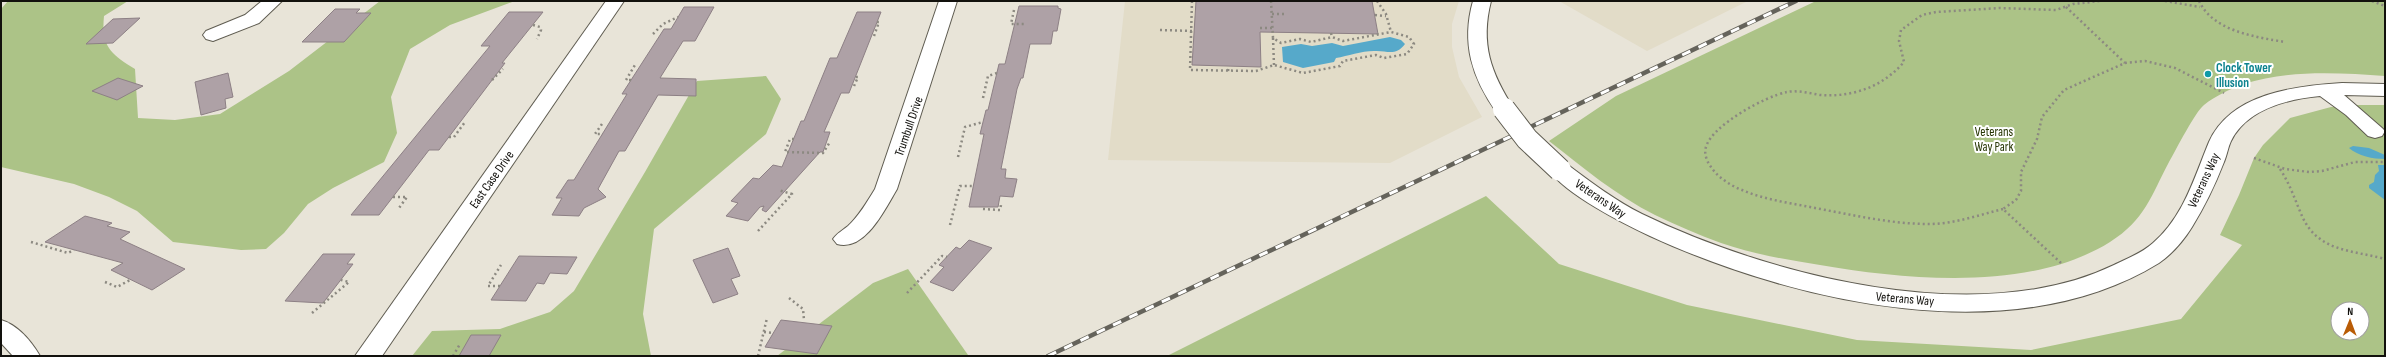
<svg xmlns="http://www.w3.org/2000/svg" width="2386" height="357" viewBox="0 0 2386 357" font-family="'Sofia Sans Condensed',sans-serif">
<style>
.built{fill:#e2dcc8}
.green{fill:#acc387;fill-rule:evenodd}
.water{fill:#56a9ca}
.building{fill:#aea1a6;stroke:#8d8085}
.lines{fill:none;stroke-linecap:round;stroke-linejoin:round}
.minor-casing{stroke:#5f5c51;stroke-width:2}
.path{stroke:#8c8981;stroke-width:2.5;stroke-dasharray:2 3;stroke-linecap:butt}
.minor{fill:#fff;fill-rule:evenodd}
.rail-casing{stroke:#65635b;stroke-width:4.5}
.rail{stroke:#fff;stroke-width:3;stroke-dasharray:9;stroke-linecap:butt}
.minor-bridge-casing{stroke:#5f5c51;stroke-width:24;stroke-linecap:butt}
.minor-bridge{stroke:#fff;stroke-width:22}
.culture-dot{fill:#0f9aa8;stroke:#fff;stroke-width:1.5}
.labels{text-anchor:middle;stroke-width:4;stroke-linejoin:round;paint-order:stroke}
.culture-label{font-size:13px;font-weight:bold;fill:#0d838f;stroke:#fff;text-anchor:start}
.street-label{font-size:13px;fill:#12110d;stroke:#fff}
.park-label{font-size:13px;fill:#273604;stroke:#fff}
</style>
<rect width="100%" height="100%" fill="#e8e4d8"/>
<g class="built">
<polygon points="1125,1 1459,1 1452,24 1452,47 1459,77 1482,117 1390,163 1108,160"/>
<polygon points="1559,1 1748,1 1647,51"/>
</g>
<g class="green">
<path d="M8 1H128L104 16C101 46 110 54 135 69L138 118 175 120 220 114 289 71 380 1H515L450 25 410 49 391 97 397 133 384 162 333 188 308 204 284 233 266 249 241 250 173 242 137 211 109 197 74 184 1 167V9Z"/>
<path d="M1816 1H2385V76C2326 72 2254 67 2204 105 2195 112 2176 150 2169 162 2151 196 2145 220 2110 242 2030 292 1908 280 1820 265 1787 260 1753 254 1721 243 1699 235 1676 225 1655 215 1617 196 1582 167 1549 141L1616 96Z"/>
<polygon points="766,76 781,99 766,134 654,229 643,314 651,356 412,356 432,331 500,329 550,312 574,291 645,172 697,81"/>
<path d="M2353 105H2385V356H1167L1486 196 1559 264 1687 305 1857 340 2031 350 2181 319 2242 245 2220 235 2239 195 2254 158 2263 145 2290 118 2331 107ZM2338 309H2362V333H2338Z"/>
<polygon points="908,269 968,355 777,356 873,283"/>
</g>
<g class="water">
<path d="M1390 37 1401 40 1405 44C1395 57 1387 50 1374 51 1361 51 1348 56 1336 58L1334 62 1303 68 1283 62 1282 47 1301 44 1312 46 1332 43 1343 46Z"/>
<path d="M2353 146 2369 148 2385 155V159C2373 159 2358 156 2349 148Z"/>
<polygon points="2378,165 2385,165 2385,200 2369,188 2369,185 2374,182 2375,175 2379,171"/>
</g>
<g class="building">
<polygon points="1196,1 1372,1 1378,34 1260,32 1261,67 1192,65"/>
<polygon points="1019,6 1058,6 1058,8 1061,9 1057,31 1053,31 1051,44 1030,44 1023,78 1021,78 1017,89 1001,169 1006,169 1005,178 1017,179 1013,197 1000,196 998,207 969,207 984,134 980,134 986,110 988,110 999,64 1005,64"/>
<polygon points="684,7 714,7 695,41 683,41 660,78 696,79 696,96 658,95 625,151 619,151 598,189 606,197 584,208 579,216 552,215 562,198 556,198 568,180 574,180 627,94 622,94 664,29 671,29"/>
<polygon points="335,9 360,9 356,13 371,13 344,42 302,42"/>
<polygon points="509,12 543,12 502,63 505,63 439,150 429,150 379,215 351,215 490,46 481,46"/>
<polygon points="857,12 881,12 849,93 841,93 824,132 830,132 823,152 820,152 766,212 762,210 764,206 760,207 748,221 726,216 738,203 731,201 753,178 759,179 773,165 782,167 801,121 804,121 830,58 837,58"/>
<polygon points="140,18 113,43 86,44 113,19"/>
<polygon points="228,73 233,97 225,99 226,108 201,115 195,82"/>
<polygon points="118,78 143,86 117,100 92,91"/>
<polygon points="85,216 112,223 107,226 130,232 120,239 185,269 152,290 111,270 123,263 45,242"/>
<polygon points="969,240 992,248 953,291 930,282 944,267 939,265 956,247 960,249"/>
<polygon points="728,248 740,276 731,279 738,294 713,303 693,260"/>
<polygon points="323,254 355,254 347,264 353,264 323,303 285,301"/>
<polygon points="519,256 577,257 567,274 550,273 544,284 537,283 526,301 491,300"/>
<polygon points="781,320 832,326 817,354 765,347"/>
<polygon points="471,335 501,335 489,356 459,356"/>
</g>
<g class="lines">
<g class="minor-casing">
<g id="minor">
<polygon points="262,1 282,1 259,23 213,41 206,39 203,35 206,31 245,15"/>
<polygon points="606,1 624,1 382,356 355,356"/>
<path d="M939 1H957L897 189C885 209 865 252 837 244L833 239C837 233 842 231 848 226 859 216 867 202 875 189Z"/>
<path d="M1473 1H1491C1480 44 1491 73 1514 109L1511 113 1504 115 1497 113C1472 78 1461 43 1473 1Z"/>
<path d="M2342 83 2385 84V96L2344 95 2382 128 2385 131 2382 136 2375 138 2368 136 2346 115 2320 96C2288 99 2247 109 2231 141 2228 147 2227 155 2224 162 2215 185 2205 206 2192 227 2184 240 2172 254 2159 263 2013 353 1796 303 1650 236 1624 224 1565 194 1549 170L1552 165 1560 163 1568 165C1592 183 1616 201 1642 214 1770 276 1980 330 2114 265 2128 258 2142 253 2153 243 2184 216 2194 178 2209 142 2231 93 2295 86 2342 83Z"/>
<path d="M1 320C18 325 31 341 40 356H13L1 343Z"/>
</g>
</g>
<g class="path">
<polyline points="1192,1 1190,70 1256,71 1274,65 1303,73 1340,66 1343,61 1376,55 1384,58 1407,54 1414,44 1409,37 1391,32 1343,41 1332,37 1311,42 1300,39 1281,43 1273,38 1271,1"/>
<polyline points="1377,1 1386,14 1391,32"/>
<polyline points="2165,1 2200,7"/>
<path d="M2199 1C2213 31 2255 37 2285 42"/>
<polyline points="2372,1 2385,6"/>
<polyline points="2066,7 2125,63"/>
<polyline points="1014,10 1011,24 1026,24"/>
<polyline points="1272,14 1284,14"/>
<polyline points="1375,15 1386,16"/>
<polyline points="533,25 540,27 541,30 537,39"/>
<polyline points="1260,28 1272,28"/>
<polyline points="1160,30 1194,31"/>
<polyline points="1331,33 1332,37"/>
<polyline points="653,34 663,24 678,17"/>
<polyline points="874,36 879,22 877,22"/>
<polyline points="1273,38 1274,65"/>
<polyline points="1228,71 1229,66"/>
<polyline points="492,80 503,69"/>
<polyline points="631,80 626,80 635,65"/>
<polyline points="854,86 858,77 855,77"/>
<polyline points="983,98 988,76 997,73"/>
<polyline points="602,124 595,134 603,134"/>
<polyline points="449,137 454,137 465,122"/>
<polyline points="794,139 790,139 785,152 823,153 830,142"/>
<polyline points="958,157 965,127 983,122"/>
<polyline points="2254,158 2285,169 2309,172 2322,171 2355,162 2385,162"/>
<path d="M2280 169C2290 184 2295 200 2302 216 2318 252 2352 250 2385 259"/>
<polyline points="393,197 407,197 399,208"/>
<polyline points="983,209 1000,210 1001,205 998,205"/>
<path d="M2003 209C1979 215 1954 224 1929 224 1891 224 1853 215 1815 208 1791 203 1765 200 1742 190 1729 185 1716 176 1709 164 1706 159 1704 152 1706 147 1712 125 1766 96 1787 92 1798 90 1809 93 1820 95 1832 96 1844 95 1856 92 1875 87 1891 77 1904 62L1899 41 1901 30 1922 15 1936 12 2000 8 2056 10 2073 4 2100 1"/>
<polyline points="950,225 960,186 974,186"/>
<polyline points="758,231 792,194 778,190"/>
<polyline points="31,242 68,253 74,250"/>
<polyline points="2061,263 2003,209 2016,200 2021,191 2021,172 2037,139 2042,117 2064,90 2125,63 2145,61 2175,68 2224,93"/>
<polyline points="105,282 117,287 130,280"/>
<polyline points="500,286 488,286 501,265"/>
<polyline points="907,293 942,256 947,257"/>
<polyline points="789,298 803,309 804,320"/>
<polyline points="312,313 349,282 341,280"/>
<polyline points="764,332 774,333"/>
<polyline points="453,356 460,344"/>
<polyline points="758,356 767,318"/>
</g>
<use href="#minor" class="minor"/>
<g class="rail-casing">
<polyline id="rail" points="1048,356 1796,1"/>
</g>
<use href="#rail" class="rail"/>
<g class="minor-bridge-casing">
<polyline id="minor-bridge" points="1504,109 1527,139 1560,170"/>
</g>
<use href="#minor-bridge" class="minor-bridge"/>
</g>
<circle class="culture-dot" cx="2208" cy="74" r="4"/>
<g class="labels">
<g class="culture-label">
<text x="2216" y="72">Clock Tower<tspan x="2216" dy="15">Illusion</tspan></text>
</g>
<g class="street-label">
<text transform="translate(908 126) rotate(-71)" y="5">Trumbull Drive</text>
<text transform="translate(491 179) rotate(-55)" y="5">East Case Drive</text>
<text transform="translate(2203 180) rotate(-65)" y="5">Veterans Way</text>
<text transform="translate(1601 198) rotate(34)" y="5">Veterans Way</text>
<text transform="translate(1905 298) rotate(5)" y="5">Veterans Way</text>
</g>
<g class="park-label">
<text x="1994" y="136">Veterans<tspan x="1994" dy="15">Way Park</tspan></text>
</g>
</g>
<rect width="2386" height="357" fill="none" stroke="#12110d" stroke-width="4"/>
<g transform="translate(2350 321) rotate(1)"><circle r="19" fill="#ffffff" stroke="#a0a09e"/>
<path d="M0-3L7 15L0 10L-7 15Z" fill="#b95c06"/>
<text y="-6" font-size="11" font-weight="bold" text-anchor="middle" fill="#12110d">N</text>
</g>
</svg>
